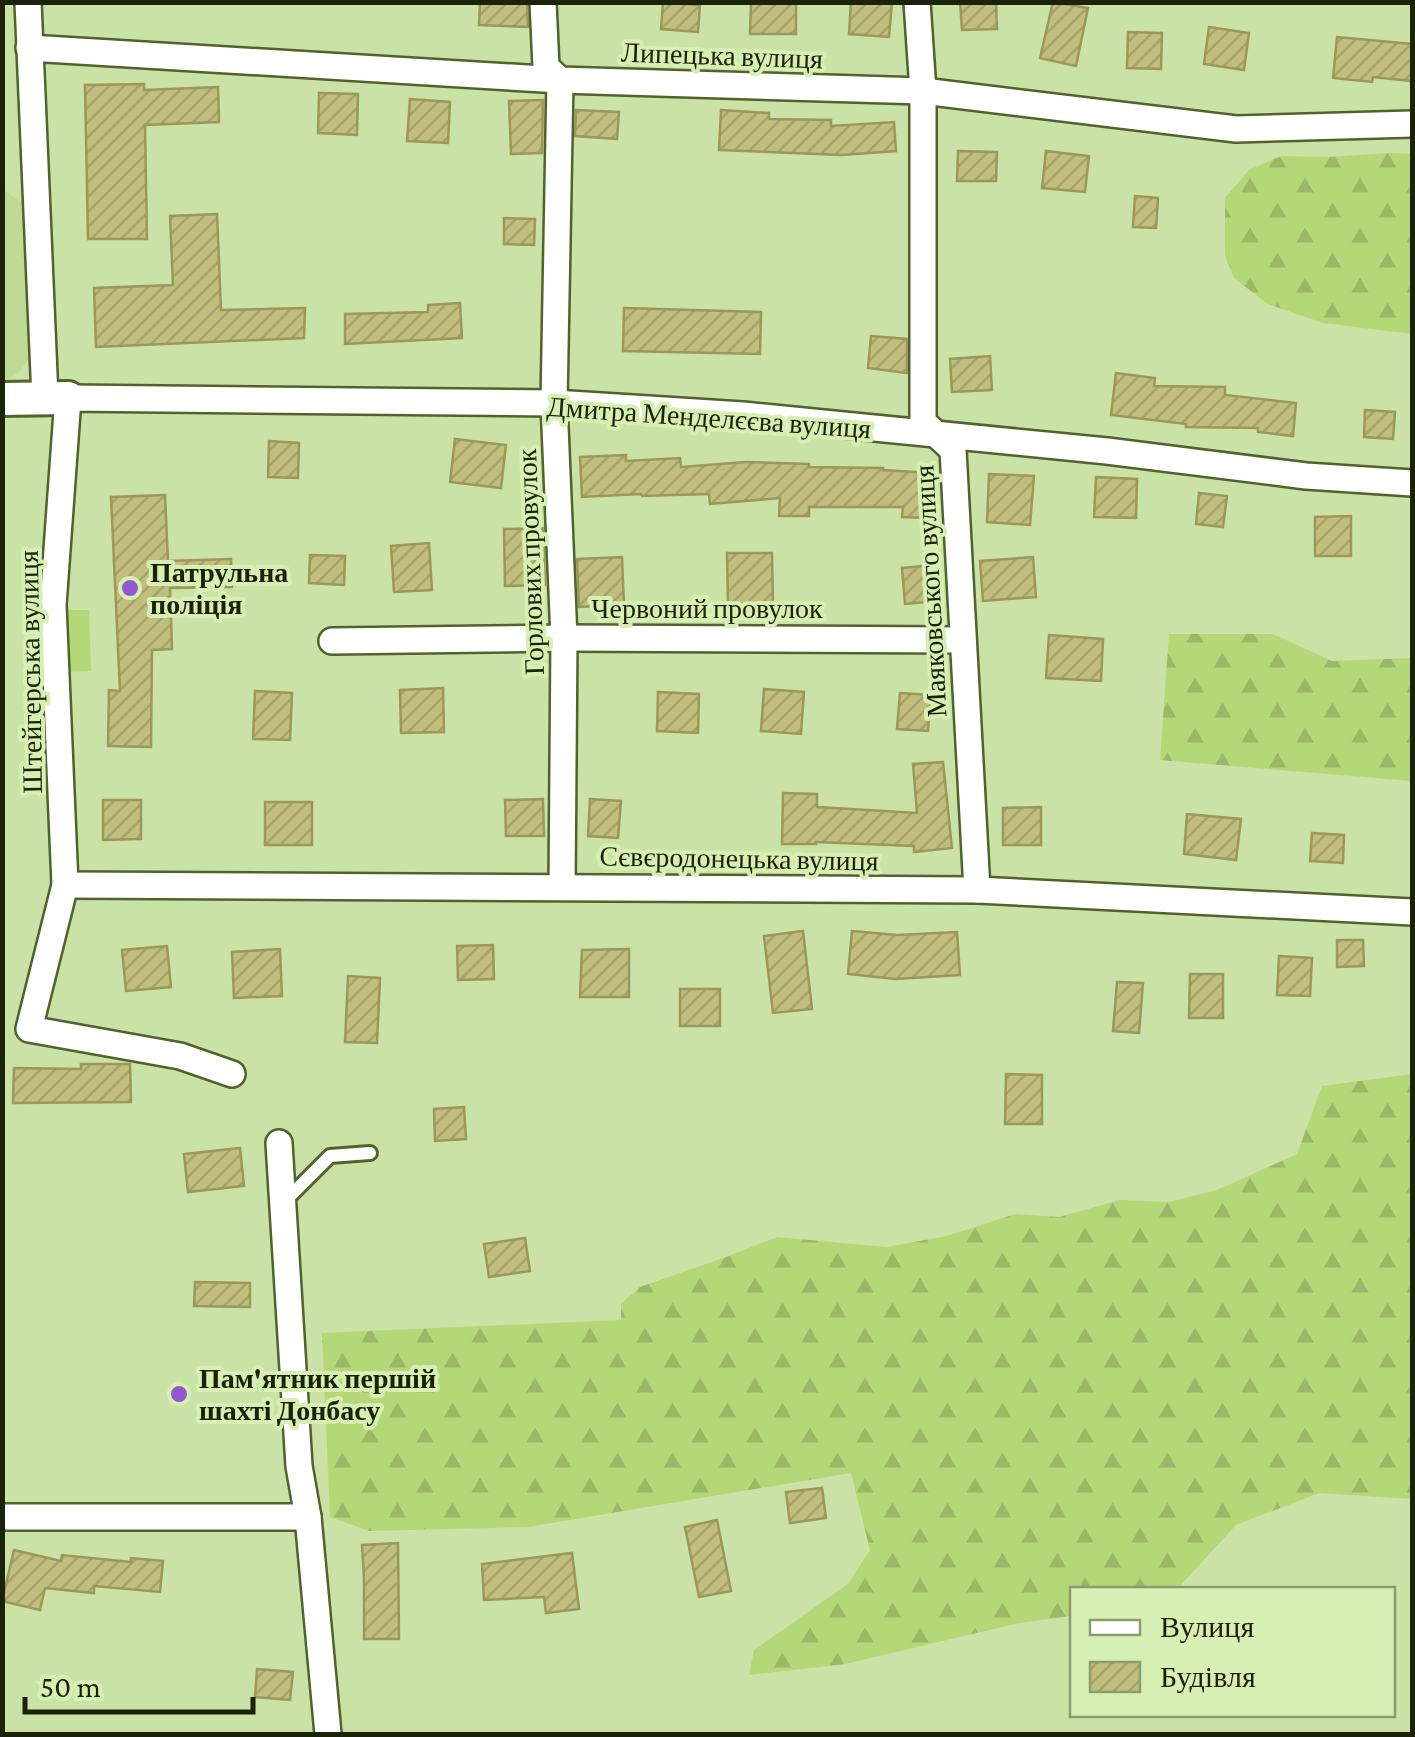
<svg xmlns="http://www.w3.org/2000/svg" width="1415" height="1737" viewBox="0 0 1415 1737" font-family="'Crimson Pro',serif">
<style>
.built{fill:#c0da95}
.grass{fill:#b4d777}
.forest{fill:url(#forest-firs)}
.building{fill:url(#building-hatch);stroke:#9c9859;stroke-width:2.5}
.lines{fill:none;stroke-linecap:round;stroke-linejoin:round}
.service-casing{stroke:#50632b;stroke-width:18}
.minor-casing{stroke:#50632b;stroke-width:30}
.tertiary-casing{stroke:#50632b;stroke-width:38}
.service{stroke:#fff;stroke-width:12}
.minor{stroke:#fff;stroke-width:25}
.tertiary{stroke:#fff;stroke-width:32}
.poi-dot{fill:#9558cf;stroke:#d7efb2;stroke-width:4}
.labels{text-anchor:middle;stroke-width:8;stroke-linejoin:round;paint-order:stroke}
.street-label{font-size:28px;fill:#1a220a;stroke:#d7efb2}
.poi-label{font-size:28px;font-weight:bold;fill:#1a220a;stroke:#d7efb2;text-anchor:start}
</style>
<defs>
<pattern id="forest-firs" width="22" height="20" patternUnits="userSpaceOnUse" patternTransform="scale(2.5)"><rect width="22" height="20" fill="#b4d777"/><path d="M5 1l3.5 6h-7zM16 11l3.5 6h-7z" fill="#9ab866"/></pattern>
<pattern id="building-hatch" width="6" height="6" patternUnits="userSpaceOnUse" patternTransform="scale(2.5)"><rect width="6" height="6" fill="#c2be7e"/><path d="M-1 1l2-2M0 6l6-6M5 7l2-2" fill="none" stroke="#a6a36c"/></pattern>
</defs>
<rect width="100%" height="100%" fill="#cae2a5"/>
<polygon class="built" points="2,189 23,203 28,212 32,342 29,359 19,372 8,379 3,380"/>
<polygon class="grass" points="67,610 89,610 91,671 69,672"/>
<g class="forest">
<polygon points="1390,153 1412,154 1412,334 1323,323 1268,304 1234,278 1225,255 1225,198 1249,170 1281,156 1328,157"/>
<polygon points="1169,634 1273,634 1332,661 1412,658 1412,781 1160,760"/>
<polygon points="1412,1074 1412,1499 1319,1493 1236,1525 1179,1587 1172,1589 1072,1590 1072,1616 1019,1623 845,1664 749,1675 754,1650 848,1584 870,1550 851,1473 528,1527 369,1531 330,1517 322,1333 621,1320 621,1304 640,1287 726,1257 777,1237 887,1247 947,1236 1015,1214 1059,1217 1120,1200 1169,1202 1217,1190 1297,1154 1322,1086"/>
</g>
<g class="building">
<polygon points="480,2 527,2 528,27 479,25"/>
<polygon points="663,2 700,5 698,32 661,29"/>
<polygon points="751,2 796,2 796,34 750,34"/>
<polygon points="851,2 892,2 889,37 849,34"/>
<polygon points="960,2 996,2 997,29 962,30"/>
<polygon points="1053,2 1088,8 1076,66 1040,58"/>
<polygon points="1209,27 1249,33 1244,70 1204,64"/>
<polygon points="1128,32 1162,33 1161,69 1127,68"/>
<polygon points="1337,37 1412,44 1412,81 1373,77 1372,82 1333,78"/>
<polygon points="144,84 144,90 218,87 219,122 145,125 147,239 88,239 85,85"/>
<polygon points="319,93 358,94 357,135 318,133"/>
<polygon points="410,99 450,102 448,143 407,141"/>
<polygon points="543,100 542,153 511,154 509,101"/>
<polygon points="576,110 619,112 617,139 575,136"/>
<polygon points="721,110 769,113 769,119 831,120 831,126 894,122 896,151 842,155 719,150"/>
<polygon points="958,151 997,152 996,181 957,181"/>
<polygon points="1046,151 1089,156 1085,192 1042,188"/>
<polygon points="1135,196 1158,198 1156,228 1133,227"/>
<polygon points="217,214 221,310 305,308 304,338 96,347 94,288 173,285 170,216"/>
<polygon points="504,218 535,219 534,245 504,244"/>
<polygon points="460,303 462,338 345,344 345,314 428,312 428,305"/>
<polygon points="624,308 761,312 760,354 623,351"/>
<polygon points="871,336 907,339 907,373 868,368"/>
<polygon points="990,356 992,390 952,392 950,359"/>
<polygon points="1116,373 1155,378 1154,386 1225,387 1225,395 1296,403 1293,436 1258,432 1258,428 1186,427 1186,424 1111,415"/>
<polygon points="1365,410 1395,412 1393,439 1364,437"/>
<polygon points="455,439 506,445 501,488 450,482"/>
<polygon points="269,441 299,443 298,478 268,477"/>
<polygon points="626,455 626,461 680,458 681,467 746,462 809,464 809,467 883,468 883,470 930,473 927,518 902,517 903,507 809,507 809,516 779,516 780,498 710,504 709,494 642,496 641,494 582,497 580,457"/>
<polygon points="989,474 1034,476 1030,525 987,522"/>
<polygon points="1096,477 1137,479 1136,518 1094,517"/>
<polygon points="1199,493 1227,496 1223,527 1196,524"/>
<polygon points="165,495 168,561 231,559 232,587 170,588 172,649 152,650 151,747 108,746 109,690 120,691 111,497"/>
<polygon points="1351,516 1351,556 1315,556 1315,517"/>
<polygon points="543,528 545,585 505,586 504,529"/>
<polygon points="429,543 432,590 394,592 391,546"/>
<polygon points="727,553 772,553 773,603 728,604"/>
<polygon points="310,555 345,556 344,585 309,583"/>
<polygon points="622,557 624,605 579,607 577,559"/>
<polygon points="1033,557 1036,597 983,601 980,561"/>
<polygon points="934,565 937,601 905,604 902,568"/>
<polygon points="1049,635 1103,639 1101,681 1046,678"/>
<polygon points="443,688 444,732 401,733 400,690"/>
<polygon points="764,689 804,692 801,734 761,731"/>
<polygon points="255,691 292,693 290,740 253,739"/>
<polygon points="658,692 699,694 698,733 657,731"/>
<polygon points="900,693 931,695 928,731 897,729"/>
<polygon points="943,762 952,848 914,852 914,846 816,842 816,844 782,844 783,793 817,794 817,807 917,813 913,764"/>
<polygon points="543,799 544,836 506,836 505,800"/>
<polygon points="590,799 621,801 618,838 588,836"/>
<polygon points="103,800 141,800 141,839 103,840"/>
<rect x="265" y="802" width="47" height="43"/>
<polygon points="1041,807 1041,845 1003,845 1003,808"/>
<polygon points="1187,814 1241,819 1236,860 1184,854"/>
<polygon points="1312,833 1344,835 1343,863 1310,861"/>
<polygon points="803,931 812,1009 773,1013 764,936"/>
<polygon points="852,931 897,935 957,932 960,975 895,979 848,974"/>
<polygon points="1337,940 1363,940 1364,966 1337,967"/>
<polygon points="493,945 494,979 458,980 457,946"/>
<polygon points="167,946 171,987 126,991 122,950"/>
<polygon points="280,949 282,996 234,998 232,952"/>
<polygon points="629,949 629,997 580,997 582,950"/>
<polygon points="1279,956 1312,958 1310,996 1277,995"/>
<polygon points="1190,974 1223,974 1223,1018 1189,1018"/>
<polygon points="348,976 380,978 377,1043 345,1042"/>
<polygon points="1117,982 1143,983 1139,1033 1113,1031"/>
<rect x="680" y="989" width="40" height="37"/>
<polygon points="81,1064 130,1064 131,1102 13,1103 14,1068 81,1069"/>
<polygon points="1006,1074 1042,1075 1042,1124 1005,1124"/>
<polygon points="464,1107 466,1139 435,1141 434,1109"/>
<polygon points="240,1148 244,1186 188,1192 184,1154"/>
<polygon points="525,1238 530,1271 489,1277 484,1244"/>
<polygon points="195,1282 250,1283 250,1307 194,1306"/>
<polygon points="822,1488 826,1518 790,1523 786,1492"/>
<polygon points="717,1520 731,1591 699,1597 685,1527"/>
<polygon points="398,1543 399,1639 364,1639 364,1579 362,1545"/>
<polygon points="14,1550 61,1561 62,1555 131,1562 131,1558 163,1561 160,1592 94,1586 94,1593 45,1588 40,1610 2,1601"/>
<polygon points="572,1553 579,1609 546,1613 544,1597 484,1600 482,1564"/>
<polygon points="257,1669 293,1672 290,1700 255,1697"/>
</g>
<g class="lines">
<g class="service-casing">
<polyline id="service" points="285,1201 330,1156 370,1153"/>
</g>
<g class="minor-casing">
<g id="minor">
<polyline points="28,2 45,398"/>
<polyline points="543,2 546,67 560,80 554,403 564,638 562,887"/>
<polyline points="917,2 923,91 923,422 953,450 977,890"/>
<polyline points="29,48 560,80 923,91 1236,129 1412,124"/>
<polyline points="332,641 564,638 962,640"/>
<polyline points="65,885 977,890 1412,912"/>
<polyline points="232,1074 180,1056 29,1029 65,885 53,605 68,398 554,403 743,415 1107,451 1306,476 1412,483"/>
<polyline points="279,1143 299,1466 308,1517 328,1734"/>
<polyline points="2,1517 308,1517"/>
</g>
</g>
<g class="tertiary-casing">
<polyline id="tertiary" points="2,399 68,398"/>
</g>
<use href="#service" class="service"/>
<use href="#minor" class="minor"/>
<use href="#tertiary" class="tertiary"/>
</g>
<g class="poi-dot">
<circle cx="130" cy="588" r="10"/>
<circle cx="179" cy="1394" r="10"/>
</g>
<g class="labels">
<g class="street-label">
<text transform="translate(722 55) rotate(2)" y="10">Липецька вулиця</text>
<text transform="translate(709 417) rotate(4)" y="10">Дмитра Менделєєва вулиця</text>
<text transform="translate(530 562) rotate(-92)" y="10">Горлових провулок</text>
<text transform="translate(930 591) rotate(-93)" y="10">Маяковського вулиця</text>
<text x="707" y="618">Червоний провулок</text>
<text transform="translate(30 672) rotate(-91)" y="10">Штейгерська вулиця</text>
<text transform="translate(739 858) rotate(1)" y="10">Сєвєродонецька вулиця</text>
</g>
<g class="poi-label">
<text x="150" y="582">Патрульна<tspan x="150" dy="32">поліція</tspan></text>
<text x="199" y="1388">Пам'ятник першій<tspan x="199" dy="32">шахті Донбасу</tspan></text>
</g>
</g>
<rect width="1415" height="1737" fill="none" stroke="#1a220a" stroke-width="10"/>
<rect x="1070" y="1587" width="325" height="130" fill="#d7efb2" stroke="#8b9d6f" stroke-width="2.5"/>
<rect x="1090" y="1620" width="50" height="15" fill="#ffffff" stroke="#8b9d6f" stroke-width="2.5"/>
<text x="1160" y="1637" font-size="30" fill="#1a220a">Вулиця</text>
<rect x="1090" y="1662" width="50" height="30" fill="url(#building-hatch)" stroke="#8b9d6f" stroke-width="2.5"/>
<text x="1160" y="1687" font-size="30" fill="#1a220a">Будівля</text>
<path d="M25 1697v15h228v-15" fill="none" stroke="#1a220a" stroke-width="5"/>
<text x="40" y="1697" font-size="30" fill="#1a220a" stroke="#d7efb2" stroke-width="8" paint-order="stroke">50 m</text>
</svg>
